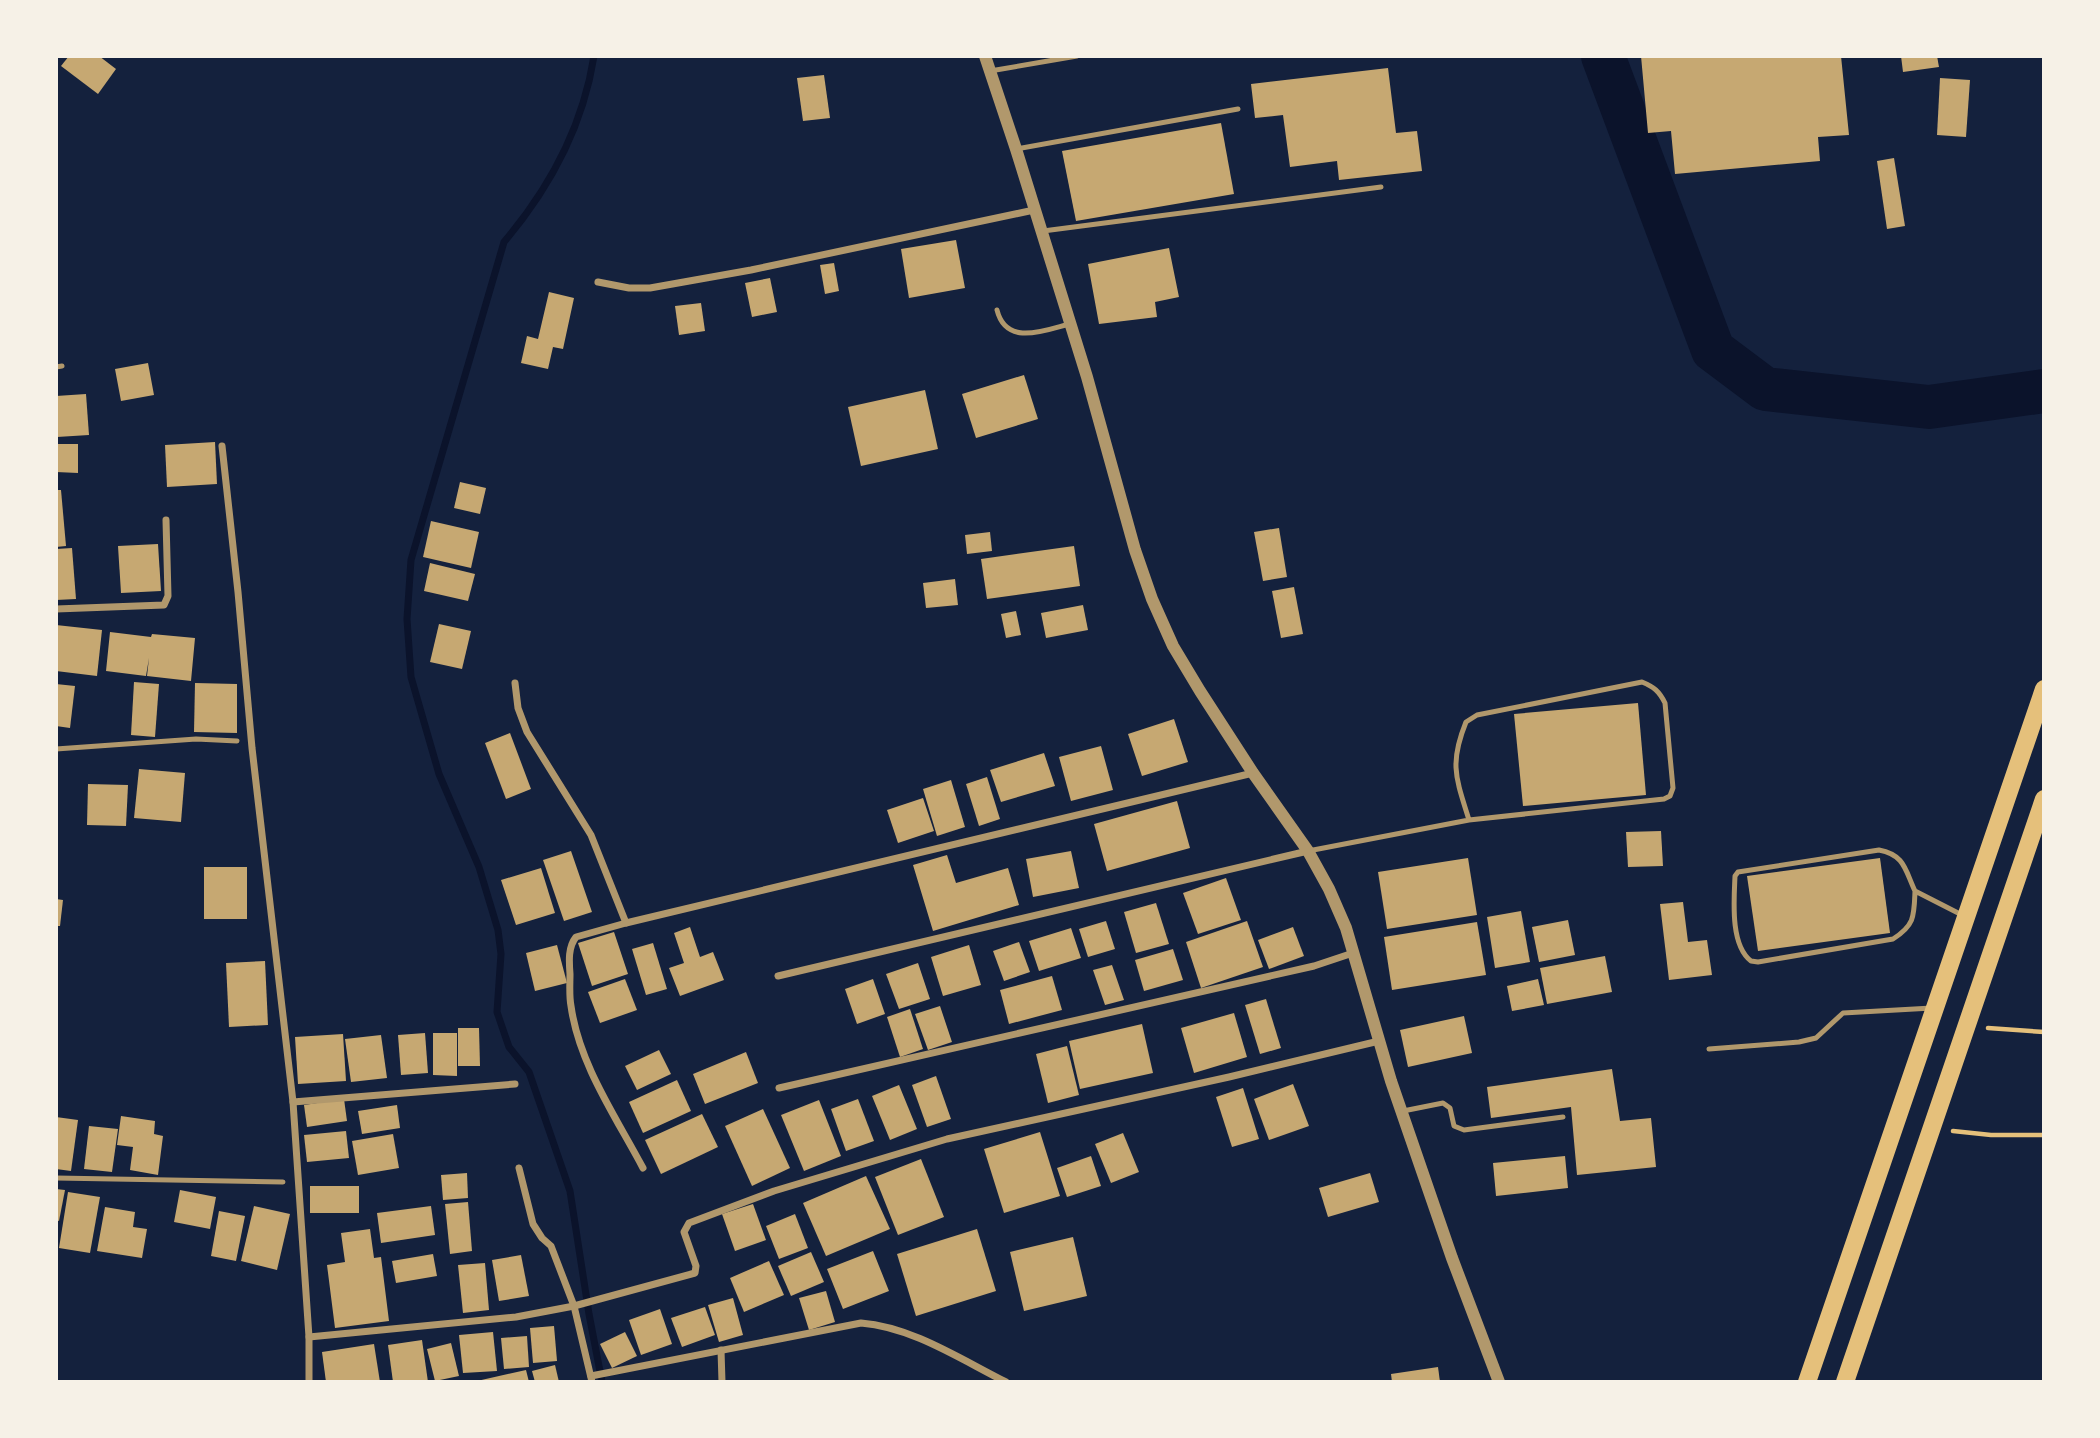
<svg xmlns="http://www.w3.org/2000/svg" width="2100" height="1438" viewBox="0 0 2100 1438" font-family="'Alegreya Sans',sans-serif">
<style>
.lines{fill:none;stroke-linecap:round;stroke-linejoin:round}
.stream{stroke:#0b132b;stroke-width:7}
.river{stroke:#0b132b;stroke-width:44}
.building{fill:#c6a872}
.path{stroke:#e5c07b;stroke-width:4.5}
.service{stroke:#b1986c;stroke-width:5}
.minor{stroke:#b1986c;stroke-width:7}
.tertiary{stroke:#b1986c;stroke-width:12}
.trunk{stroke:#e5c07b;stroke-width:18}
</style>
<rect width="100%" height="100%" fill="#14213d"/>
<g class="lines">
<path class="stream" d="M594 56C583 126 549 189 504 242L411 560 407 619 411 677 439 774 479 867 498 930 501 954 497 1012 509 1047 529 1072 570 1191 589 1314 602 1382"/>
<polyline class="river" points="1603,56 1713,350 1765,389 1929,407 2044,391"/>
</g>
<g class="building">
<polygon points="69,56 99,56 116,69 98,94 61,66"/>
<polygon points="1641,56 1841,56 1849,135 1818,137 1820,161 1675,174 1671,131 1648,133"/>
<polygon points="1901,56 1937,56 1939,67 1903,72"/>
<polygon points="1388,68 1396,133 1417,131 1422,171 1339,180 1337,161 1290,167 1283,115 1255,118 1251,84"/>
<polygon points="824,75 830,118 803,121 797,78"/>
<polygon points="1940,78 1970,80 1966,137 1937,135"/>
<polygon points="1221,123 1234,194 1076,221 1062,151"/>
<polygon points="1894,158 1905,226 1887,229 1877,161"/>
<polygon points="956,240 965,288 909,298 901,249"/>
<polygon points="1169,248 1179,297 1155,302 1157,317 1099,324 1088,264"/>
<polygon points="834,263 839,291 825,294 820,265"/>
<polygon points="770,278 777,312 752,317 745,283"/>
<polygon points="549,292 574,298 563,349 553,347 548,369 521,363 527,336 538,339"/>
<polygon points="701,303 705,331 679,335 675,306"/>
<polygon points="148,363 154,395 121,401 115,369"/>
<polygon points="1024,375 1038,419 976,438 962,394"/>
<polygon points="925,390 938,449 861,466 848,407"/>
<polygon points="86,394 89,435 57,437 56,396"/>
<polygon points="215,442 217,484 167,487 165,445"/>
<polygon points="56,444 78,444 78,473 56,472"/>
<polygon points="460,482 486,488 480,514 454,508"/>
<polygon points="56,490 61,490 66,546 56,547"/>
<polygon points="431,521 479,532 471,568 423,557"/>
<polygon points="1279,528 1287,577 1263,581 1254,532"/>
<polygon points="990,532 992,551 967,554 965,535"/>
<polygon points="158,544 161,591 121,593 118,546"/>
<polygon points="1074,546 1080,586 987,599 981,559"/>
<polygon points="72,548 76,599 56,600 56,549"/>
<polygon points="430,563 475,574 468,601 424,591"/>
<polygon points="955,579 958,605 926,608 923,583"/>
<polygon points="1294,587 1303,634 1281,638 1272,591"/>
<polygon points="1083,605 1088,630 1046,638 1041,613"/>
<polygon points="1016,611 1021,635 1006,638 1001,614"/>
<polygon points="439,624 471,631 462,669 430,662"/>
<polygon points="56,625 102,630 97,676 56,671"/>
<polygon points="110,632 151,637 152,634 195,638 191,681 147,676 149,658 146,676 106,671"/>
<polygon points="134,682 159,684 155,737 131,735"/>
<polygon points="195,683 237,684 237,733 194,732"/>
<polygon points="56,684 75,686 70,728 56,726"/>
<polygon points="1638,703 1646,795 1523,806 1514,714"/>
<polygon points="1174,719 1188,762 1142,776 1128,734"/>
<polygon points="510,733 531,789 506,799 485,743"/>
<polygon points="1101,746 1113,790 1071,801 1059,757"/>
<polygon points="1044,753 1055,786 1001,802 990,770"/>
<polygon points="139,769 185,773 181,822 134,818"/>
<polygon points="987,777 1000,819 979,826 966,784"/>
<polygon points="951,780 965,827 937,836 923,789"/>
<polygon points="88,784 128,785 126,826 87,825"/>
<polygon points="923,798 934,831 898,843 887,810"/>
<polygon points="1177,801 1190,848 1107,871 1094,824"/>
<polygon points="1661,831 1663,866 1628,867 1626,832"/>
<polygon points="571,851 592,912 564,921 543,860"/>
<polygon points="1071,851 1079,888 1033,897 1026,859"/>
<polygon points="947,855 956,883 1008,868 1019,905 933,931 913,865"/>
<polygon points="1468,858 1477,915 1387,929 1378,872"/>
<polygon points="1880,858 1890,933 1758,951 1747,876"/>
<rect x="204" y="867" width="43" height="52"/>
<polygon points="541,868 555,913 516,925 501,880"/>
<polygon points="1226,878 1241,920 1198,934 1183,893"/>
<polygon points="56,899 63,900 60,926 56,926"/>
<polygon points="1683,902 1688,942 1707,940 1712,975 1669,980 1660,904"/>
<polygon points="1156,903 1169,944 1136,953 1124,912"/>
<polygon points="1521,911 1530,962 1495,968 1487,917"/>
<polygon points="1568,920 1575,955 1539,962 1532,927"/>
<polygon points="1106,921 1115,949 1088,957 1079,929"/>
<polygon points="1247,921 1263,967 1201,988 1186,942"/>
<polygon points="1477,922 1486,975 1392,990 1384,937"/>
<polygon points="690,927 700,957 713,952 724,980 680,996 669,968 684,963 674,933"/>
<polygon points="1293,927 1304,956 1269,969 1258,940"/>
<polygon points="1071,928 1081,958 1039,971 1029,941"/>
<polygon points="614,932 628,974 592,986 578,943"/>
<polygon points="1019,942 1030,972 1004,981 993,951"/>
<polygon points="653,943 667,989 646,995 632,949"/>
<polygon points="557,945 567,983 535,991 526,953"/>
<polygon points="969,945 981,985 943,996 931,957"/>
<polygon points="1173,949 1183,980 1144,991 1135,960"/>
<polygon points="1605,956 1612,992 1547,1004 1540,968"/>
<polygon points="265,961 268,1025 229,1027 226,963"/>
<polygon points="918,963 930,999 899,1009 886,974"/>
<polygon points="1112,965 1124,1000 1105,1005 1093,970"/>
<polygon points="1052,976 1062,1010 1009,1024 1000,990"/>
<polygon points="625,979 637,1010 600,1023 588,992"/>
<polygon points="873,979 885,1014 857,1024 845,989"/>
<polygon points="1538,979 1544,1005 1512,1011 1507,986"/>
<polygon points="1266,999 1281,1048 1260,1054 1245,1005"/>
<polygon points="940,1006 952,1042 928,1050 915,1014"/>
<polygon points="910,1009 923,1049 900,1057 887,1017"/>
<polygon points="1234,1013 1247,1057 1194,1073 1181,1028"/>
<polygon points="1464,1016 1472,1053 1408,1067 1400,1030"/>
<polygon points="1142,1024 1153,1073 1080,1089 1069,1041"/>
<polygon points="458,1028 479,1028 480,1066 458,1066"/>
<polygon points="425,1033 428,1073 401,1075 398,1035"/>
<polygon points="433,1033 457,1033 457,1076 433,1075"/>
<polygon points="343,1034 346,1081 298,1084 295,1037"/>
<polygon points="381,1035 387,1078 351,1082 345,1039"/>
<polygon points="1067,1046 1079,1095 1048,1103 1036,1054"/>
<polygon points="659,1050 671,1074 637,1090 625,1066"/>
<polygon points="746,1052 758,1083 705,1104 693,1074"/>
<polygon points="1612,1069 1620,1121 1651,1118 1656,1167 1577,1175 1571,1107 1491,1118 1487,1087"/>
<polygon points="936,1076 951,1119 927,1127 912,1085"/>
<polygon points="677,1080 691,1111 643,1133 629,1102"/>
<polygon points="1293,1084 1309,1126 1269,1140 1254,1099"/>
<polygon points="899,1085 917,1129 890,1140 872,1096"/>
<polygon points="1243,1088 1259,1139 1232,1147 1216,1097"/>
<polygon points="344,1099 347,1121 307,1127 304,1105"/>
<polygon points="858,1099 874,1141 846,1151 831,1109"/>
<polygon points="819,1100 841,1156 804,1171 781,1115"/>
<polygon points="397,1105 400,1128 362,1134 358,1111"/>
<polygon points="763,1109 790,1168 752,1186 725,1126"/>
<polygon points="702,1114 718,1147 661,1174 645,1140"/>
<polygon points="121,1116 155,1121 154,1134 163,1136 158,1175 130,1170 133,1147 117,1145"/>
<polygon points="56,1117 78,1120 71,1171 56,1169"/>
<polygon points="89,1126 118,1129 112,1172 84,1169"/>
<polygon points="346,1131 349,1158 307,1162 304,1135"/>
<polygon points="1040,1132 1060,1196 1004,1213 984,1149"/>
<polygon points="1123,1133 1139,1172 1111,1183 1095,1144"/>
<polygon points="393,1134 399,1168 358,1175 352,1141"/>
<polygon points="1091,1156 1101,1186 1067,1197 1057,1168"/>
<polygon points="1565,1156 1568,1188 1496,1196 1493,1163"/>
<polygon points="921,1159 944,1217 898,1235 875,1177"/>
<polygon points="467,1173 468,1198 443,1200 441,1175"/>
<polygon points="1370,1173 1379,1202 1328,1217 1319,1188"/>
<polygon points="866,1176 890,1229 826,1256 803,1203"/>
<rect x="310" y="1186" width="49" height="27"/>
<polygon points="56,1189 65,1190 59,1221 56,1220"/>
<polygon points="180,1190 216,1197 210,1229 174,1222"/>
<polygon points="68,1192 100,1197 90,1253 59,1248"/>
<polygon points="468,1202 472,1251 450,1254 445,1204"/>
<polygon points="753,1204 766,1240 735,1251 722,1214"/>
<polygon points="254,1206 290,1214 277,1270 241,1261"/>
<polygon points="431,1206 435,1235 381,1243 377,1213"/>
<polygon points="105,1207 135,1212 133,1227 147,1229 142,1258 97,1251"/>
<polygon points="219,1211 245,1216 236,1261 211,1256"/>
<polygon points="795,1214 808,1248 779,1259 766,1226"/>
<polygon points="370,1229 374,1258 381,1257 389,1321 335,1328 327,1265 345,1262 341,1233"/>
<polygon points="977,1229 996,1291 916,1316 897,1254"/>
<polygon points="1073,1237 1087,1296 1024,1311 1010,1252"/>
<polygon points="873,1251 889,1291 843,1309 827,1269"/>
<polygon points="811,1252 824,1282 791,1296 778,1266"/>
<polygon points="433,1254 437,1276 396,1283 392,1261"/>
<polygon points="521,1255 529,1296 499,1301 492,1260"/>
<polygon points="769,1261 784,1295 744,1312 730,1278"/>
<polygon points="485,1263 489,1310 463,1313 458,1265"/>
<polygon points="826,1291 835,1322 809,1330 799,1298"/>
<polygon points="733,1298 743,1335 719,1342 708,1305"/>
<polygon points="705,1307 715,1335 682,1347 671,1318"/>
<polygon points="660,1309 672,1344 641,1355 629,1320"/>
<polygon points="554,1326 557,1361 533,1363 530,1328"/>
<polygon points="493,1332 497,1371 463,1373 459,1335"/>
<polygon points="625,1332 637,1356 612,1368 600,1344"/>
<polygon points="527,1336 529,1367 504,1369 501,1338"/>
<polygon points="422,1340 428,1382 393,1382 388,1345"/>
<polygon points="451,1343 459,1376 435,1381 427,1349"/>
<polygon points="374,1344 380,1382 326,1382 322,1352"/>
<polygon points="555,1365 559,1382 535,1382 532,1371"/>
<polygon points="1438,1367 1440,1382 1392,1382 1391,1374"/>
<polygon points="526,1370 529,1382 477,1382 477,1381"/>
</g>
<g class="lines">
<g class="path">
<polyline points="1988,1028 2044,1032"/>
<polyline points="1953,1131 1991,1135 2044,1135"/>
</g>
<g class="service">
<polyline points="990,71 1077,56"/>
<polyline points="1016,149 1238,109"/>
<polyline points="1043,231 1381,187"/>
<path d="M997 310C1006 346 1043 331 1069 324"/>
<polyline points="56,367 62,366"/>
<polyline points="56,749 196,739 237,741"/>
<path d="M1308 851 1469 820 1664 799 1670 796 1673 788 1665 703C1659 691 1654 687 1642 682L1477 715 1466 722C1449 764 1456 778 1469 820"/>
<path d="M1915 891C1914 916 1915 925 1893 939L1758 962 1751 961C1730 945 1734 900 1735 876L1738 872 1879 850C1905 855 1905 870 1915 891L1964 916"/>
<polyline points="1709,1049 1799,1042 1816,1038 1843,1013 1932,1008"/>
<polyline points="1403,1111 1443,1103 1450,1108 1454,1126 1464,1130 1563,1117"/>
<polyline points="56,1178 283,1182"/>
</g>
<g class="minor">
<polyline points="598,282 629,288 650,288 751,270 1034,210"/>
<polyline points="222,446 238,592 252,748 293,1102 309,1337 309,1382"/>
<polyline points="56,609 164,605 168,596 166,520"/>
<polyline points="515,683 518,708 527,732 591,835 626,923"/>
<polyline points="778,976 1308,851"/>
<polyline points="779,1088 1314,966 1353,953"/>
<polyline points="293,1102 515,1084"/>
<polyline points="519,1168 533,1224 542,1238 551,1246 574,1306 592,1382"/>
<path d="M643 1168C616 1117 579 1064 571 1006 569 996 570 984 570 974 569 961 568 947 576 937L626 923 1253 773"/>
<polyline points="309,1337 516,1317 574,1306 695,1273 696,1266 684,1232 689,1223 774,1191 947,1139 1229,1077 1379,1041"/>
<polyline points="721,1350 722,1382"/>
<path d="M591 1376 861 1323C912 1327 960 1359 1006 1382"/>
</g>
<polyline class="tertiary" points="985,56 1016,149 1087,377 1135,550 1152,599 1173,646 1200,691 1253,773 1308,851 1329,889 1346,928 1391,1081 1452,1258 1499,1382"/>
<g class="trunk">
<polyline points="1807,1382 2044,689"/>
<polyline points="1845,1382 2044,799"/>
</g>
</g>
<rect width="2100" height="1438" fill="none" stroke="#f6f1e7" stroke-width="116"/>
</svg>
